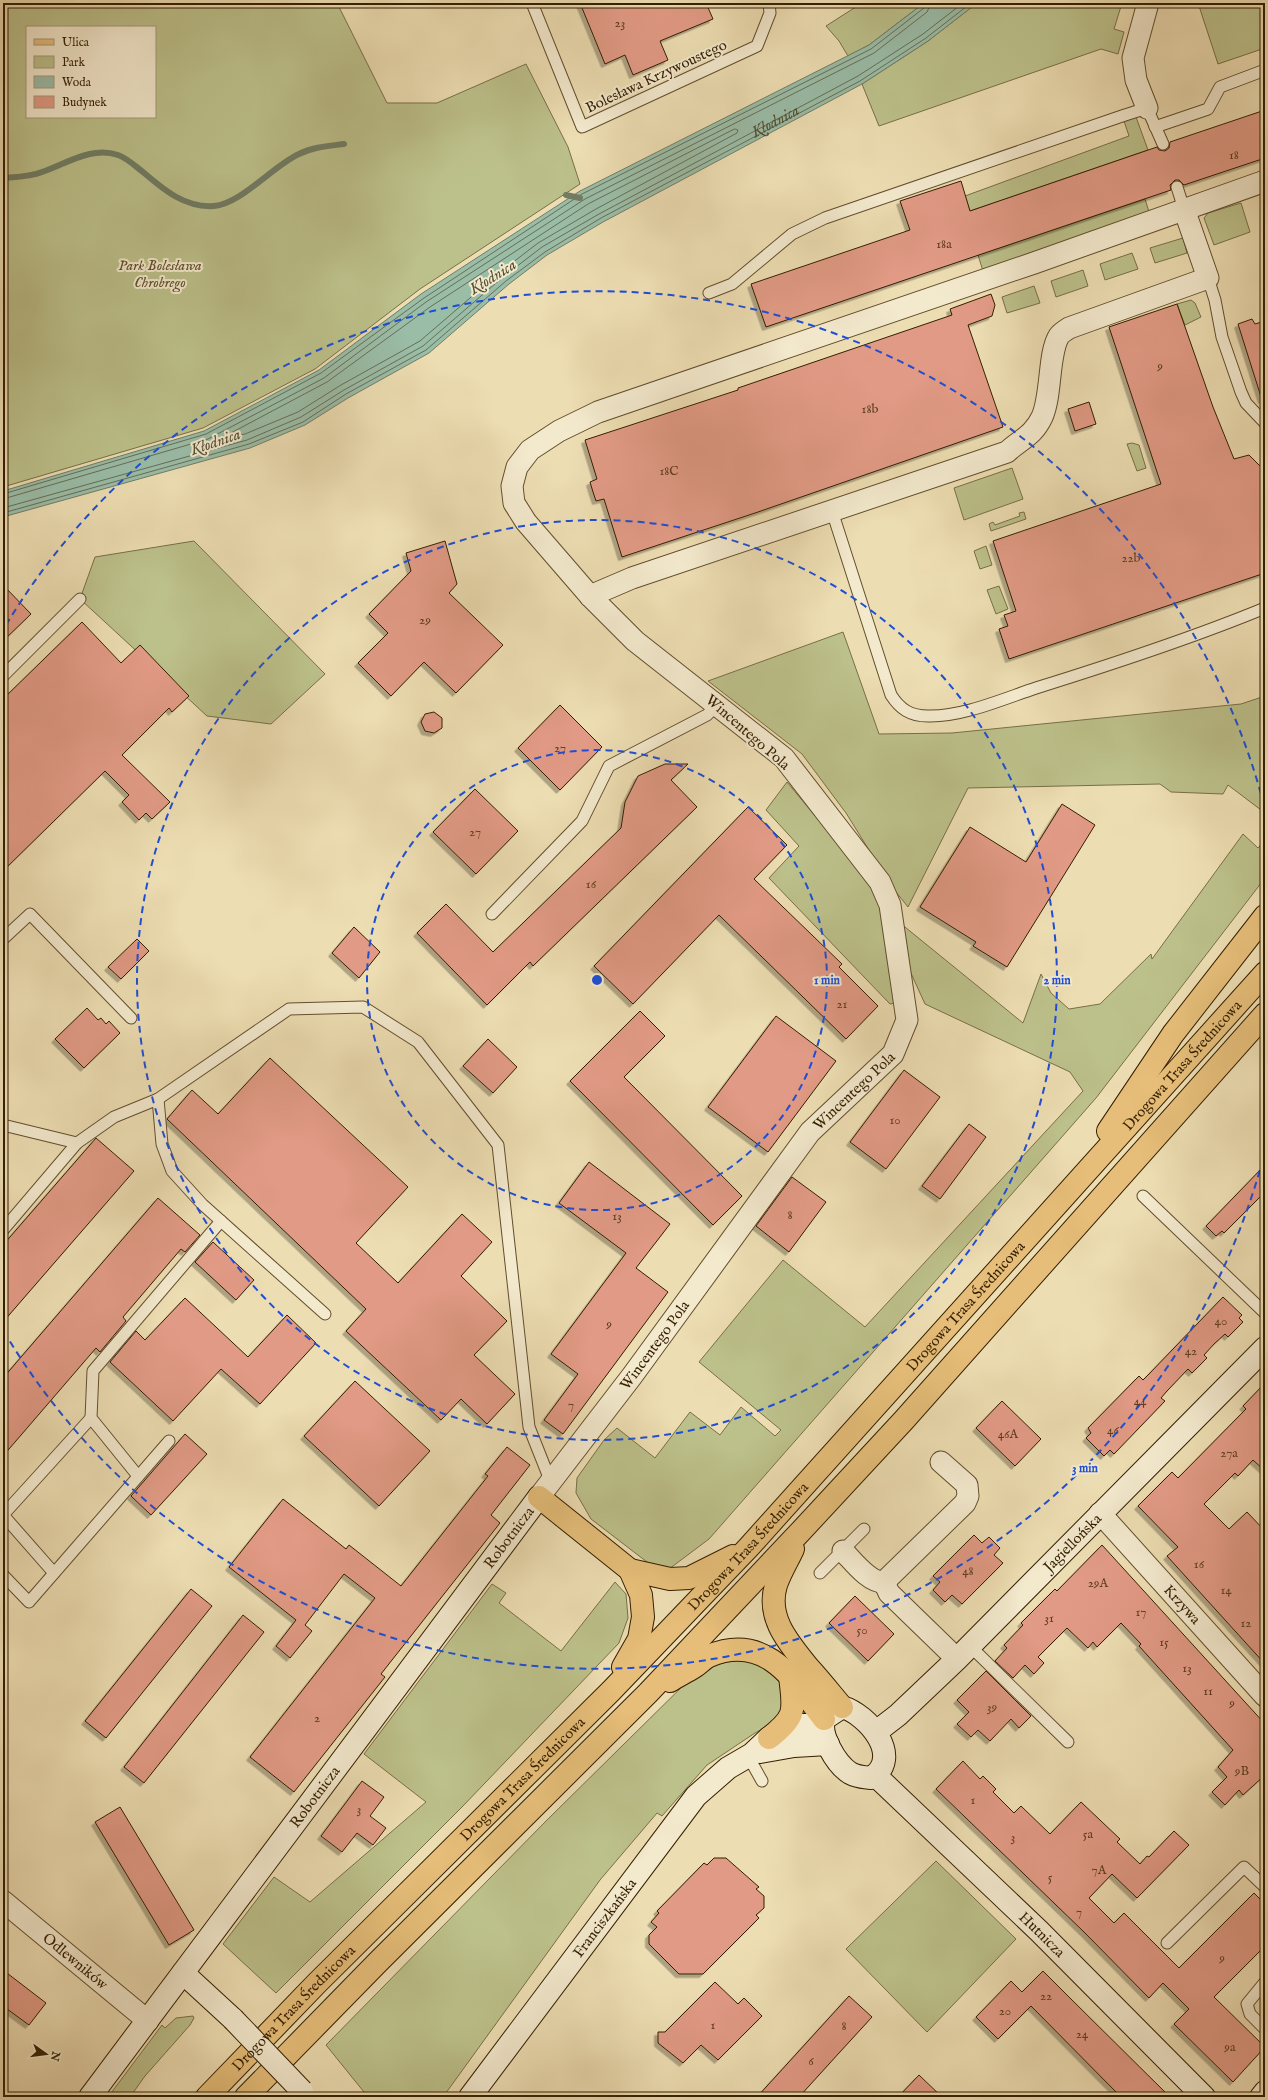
<svg xmlns="http://www.w3.org/2000/svg" width="1268" height="2100" viewBox="0 0 1268 2100" font-family="'IM FELL English',serif">
<style>
.green{fill:#bcc08a;stroke:#786f46;fill-rule:evenodd}
.water{fill:#9abda8;stroke:#717d65}
.lines{fill:none;stroke-linecap:round;stroke-linejoin:round}
.shore{stroke:#676e54;stroke-width:1}
.stream{stroke:#717d65;stroke-width:6}
.building{fill:#e19a85;stroke:#341e01;filter:url(#shadow)}
.lane-casing{stroke:#624e2d;stroke-width:13}
.street-casing{stroke:#624e2d;stroke-width:23}
.secondary-casing{stroke:#341e01;stroke-width:24}
.primary-casing{stroke:#341e01;stroke-width:24}
.lane{stroke:#f3e9cd;stroke-width:11}
.street{stroke:#f3e9cd;stroke-width:21}
.secondary{stroke:#f3e9cd;stroke-width:22}
.primary{stroke:#e6be79;stroke-width:22}
.secondary-bridge-casing{stroke:#341e01;stroke-width:24;stroke-linecap:butt}
.secondary-bridge{stroke:#f3e9cd;stroke-width:22}
.ring{fill:none;stroke:#1d4ed8;stroke-width:2;stroke-dasharray:7 5}
.labels{text-anchor:middle;stroke-width:4;stroke-linejoin:round;paint-order:stroke}
.number-label{font-size:13px;fill:#5f3d22}
.street-label{font-size:15px;fill:#341e01;stroke:#f3e9cd}
.park-label{font-size:15px;font-style:italic;fill:#5d4f2a;stroke:#f3e9cd}
.water-label{font-size:16px;font-style:italic;fill:#534e33;stroke:#f3e9cd}
.centre{fill:#1d4ed8;stroke:#f3e9cd;stroke-width:2}
.ring-label{font-size:12px;text-anchor:middle;font-weight:bold;fill:#1d4ed8;stroke:#f3e9cd;stroke-width:4;stroke-linejoin:round;paint-order:stroke}
</style>
<defs>
<filter id="shadow"><feDropShadow dx="-3.5" dy="3.5" stdDeviation="0" flood-color="#0004"/></filter>
</defs>
<rect width="100%" height="100%" fill="#edddb2"/>
<filter id="stains"><feTurbulence type="fractalNoise" baseFrequency=".005" numOctaves="4"/><feColorMatrix values="0 0 0 0 .2 0 0 0 0 .09 0 0 0 0 .02 0 0 0 .5 -.17"/></filter>
<radialGradient id="worn" r=".72"><stop offset=".6" stop-color="#630" stop-opacity="0"/><stop offset="1" stop-color="#630" stop-opacity=".3"/></radialGradient>
<g class="green">
<path d="M3 3H337L387 103H437L526 64 568 147 580 184 420 289 315 369 203 428 3 487ZM27 27H155V117H27Z"/>
<polygon points="862,3 924,3 869,45 848,56 839,41 826,26"/>
<polygon points="977,3 1122,3 1114,29 1124,32 1118,54 1101,49 879,126 862,84 928,41"/>
<polygon points="1198,3 1265,3 1265,48 1218,64"/>
<polygon points="1136,117 1148,150 970,211 965,196 1129,136 1124,121"/>
<polygon points="1145,199 1150,215 983,271 978,255"/>
<polygon points="1241,203 1250,232 1214,245 1204,218 1208,213"/>
<polygon points="1183,238 1187,253 1155,263 1150,248"/>
<polygon points="1132,253 1138,269 1105,280 1100,264"/>
<polygon points="1083,270 1088,286 1056,297 1051,281"/>
<polygon points="1034,286 1040,303 1007,313 1002,297"/>
<polygon points="1191,300 1195,303 1201,317 1185,325 1177,304"/>
<polygon points="1132,443 1139,445 1146,468 1137,471 1127,444"/>
<polygon points="1012,468 1023,499 964,520 954,488"/>
<polygon points="1024,512 1026,519 991,531 989,524 993,522 995,525 1020,516 1019,513"/>
<polygon points="194,541 325,674 271,724 207,716 80,599 95,557"/>
<polygon points="986,546 992,565 980,569 974,551"/>
<polygon points="999,586 1008,609 996,614 987,590"/>
<polygon points="843,632 879,734 952,733 1241,704 1265,696 1265,806 1261,810 1228,785 1223,794 1171,792 1160,784 968,788 908,907 892,887 846,813 802,754 708,681"/>
<polygon points="787,782 874,887 888,934 897,1003 890,1004 769,878 799,846 766,810"/>
<polygon points="1243,834 1258,848 1265,840 1265,878 1096,1098 709,1539 669,1569 647,1562 591,1519 576,1493 577,1478 604,1440 617,1428 655,1458 690,1412 720,1435 741,1407 775,1436 781,1430 699,1362 783,1260 865,1327 1083,1091 1070,1072 925,1004 910,971 900,923 1023,1023 1041,974 1051,993 1069,1009 1100,1004 1151,954 1152,959"/>
<polygon points="615,1582 626,1594 628,1618 619,1643 463,1806 276,1993 223,1944 274,1877 310,1902 426,1802 364,1754 492,1584 506,1593 499,1603 561,1651"/>
<polygon points="744,1657 781,1678 787,1693 777,1721 755,1733 707,1765 662,1816 657,1813 600,1880 443,2097 368,2097 326,2045 547,1820 700,1669"/>
<polygon points="936,1861 1016,1939 927,2032 846,1949"/>
<polygon points="193,2016 194,2018 190,2025 145,2076 130,2097 108,2097 162,2025 165,2028 176,2018"/>
</g>
<polygon class="water" points="924,3 977,3 928,41 862,84 603,222 547,255 509,284 429,353 348,398 305,425 250,448 3,517 3,491 204,431 319,370 421,294 580,191 869,45"/>
<g class="lines">
<g class="shore">
<polygon points="735,129 738,130 737,133 596,209 538,243 499,273 420,341 341,385 298,412 245,434 228,437 229,434 327,382 430,307 588,204"/>
<polyline points="3,494 206,434 321,373 424,298 582,194 871,49 924,8 926,3"/>
<polyline points="3,499 208,439 324,378 426,302 585,199 874,53 927,12 931,3"/>
<path id="s1" d="M3 508 247 440 301 417 344 390 423 346 503 277 542 247 599 214 858 76 923 34 963 3"/>
<polyline points="3,513 249,444 303,422 346,394 426,350 506,281 545,252 601,218 860,81 926,38 971,3"/>
</g>
<g class="stream">
<path d="M3 178C16 177 30 177 42 172 66 164 91 146 118 155 127 158 135 166 143 172 164 190 185 208 214 206 241 204 274 165 299 154 313 147 329 146 344 144"/>
<polyline points="566,195 580,198"/>
</g>
</g>
<g class="building">
<polygon points="580,3 706,3 713,19 660,41 668,60 633,75 625,55 605,64"/>
<polygon points="1265,110 1265,158 1184,185 1179,180 1175,180 1170,185 1171,190 766,327 751,284 910,230 900,201 961,181 970,211 1157,147 1159,150 1165,151 1169,148 1170,142"/>
<polygon points="991,294 995,305 992,316 968,325 1003,427 758,512 622,557 604,499 596,501 593,492 590,482 597,479 585,440 738,390 738,388 952,315 950,309"/>
<polygon points="1177,304 1213,407 1234,459 1249,455 1265,471 1265,573 1009,659 999,629 1008,626 1004,615 1016,611 993,541 1161,484 1109,327"/>
<polygon points="1252,319 1255,324 1265,321 1265,399 1262,400 1238,324"/>
<polygon points="1089,402 1096,424 1075,431 1068,409"/>
<polygon points="445,541 457,584 449,593 503,645 456,693 424,662 391,696 358,663 388,633 369,614 411,571 406,553"/>
<polygon points="3,585 31,614 3,641"/>
<polygon points="82,622 121,663 140,645 189,696 172,712 169,708 122,755 170,802 152,819 146,813 139,820 122,802 129,795 105,771 3,871 3,699"/>
<polygon points="560,705 602,747 560,790 518,748"/>
<polygon points="434,712 442,718 442,728 434,733 425,731 421,722 425,714"/>
<polygon points="665,764 688,764 671,780 697,807 533,966 530,962 487,1005 417,933 446,904 493,952 621,828 625,802 638,776"/>
<polygon points="475,789 518,831 476,874 433,832"/>
<polygon points="1062,804 1095,825 1007,967 973,946 976,942 920,907 970,827 1026,862"/>
<polygon points="748,807 787,845 754,879 842,964 839,967 878,1006 846,1039 719,915 633,1004 594,966"/>
<polygon points="354,927 380,952 359,978 332,953"/>
<polygon points="137,939 149,951 121,979 108,967"/>
<polygon points="87,1008 98,1020 101,1018 106,1024 109,1021 120,1033 84,1068 55,1039"/>
<polygon points="640,1011 665,1036 624,1077 742,1196 713,1225 570,1081"/>
<polygon points="776,1016 836,1061 768,1152 708,1107"/>
<polygon points="488,1039 517,1067 493,1093 463,1066"/>
<polygon points="270,1058 408,1187 356,1243 398,1283 462,1214 492,1242 461,1276 507,1321 474,1355 515,1394 487,1424 461,1399 441,1420 346,1331 366,1309 167,1119 192,1090 218,1114"/>
<polygon points="904,1070 940,1097 886,1169 850,1142"/>
<polygon points="969,1124 986,1137 940,1199 922,1186"/>
<polygon points="96,1138 134,1171 3,1322 3,1245"/>
<polygon points="589,1162 670,1224 636,1268 668,1292 563,1434 544,1420 578,1374 551,1354 626,1253 559,1203"/>
<polygon points="1265,1165 1265,1192 1224,1233 1222,1231 1216,1236 1206,1226"/>
<polygon points="792,1177 826,1202 789,1252 756,1226"/>
<polygon points="158,1198 200,1235 185,1252 181,1249 123,1317 126,1321 100,1352 96,1348 3,1456 3,1378"/>
<polygon points="213,1242 254,1280 236,1300 195,1262"/>
<polygon points="1223,1297 1242,1315 1239,1318 1243,1322 1228,1337 1225,1334 1214,1344 1204,1355 1207,1358 1192,1373 1188,1369 1167,1391 1161,1398 1165,1401 1114,1454 1110,1450 1104,1456 1086,1438 1091,1433 1088,1428 1139,1376 1143,1380 1149,1374"/>
<polygon points="185,1298 248,1357 287,1315 316,1343 260,1404 221,1369 173,1421 110,1362 136,1331 145,1340"/>
<polygon points="355,1381 430,1451 379,1506 304,1436"/>
<polygon points="1265,1383 1265,1471 1253,1460 1238,1476 1235,1473 1204,1504 1229,1529 1247,1512 1265,1531 1265,1664 1167,1556 1178,1547 1138,1506 1172,1472 1178,1478 1246,1409 1243,1406"/>
<polygon points="1002,1401 1041,1439 1015,1466 976,1428"/>
<polygon points="185,1434 207,1454 151,1515 131,1496"/>
<polygon points="507,1447 530,1465 491,1515 500,1523 381,1674 385,1677 294,1792 250,1757 375,1598 344,1574 305,1625 312,1631 290,1658 276,1646 296,1620 229,1567 283,1499 346,1549 349,1545 401,1586 488,1476 485,1474"/>
<polygon points="974,1535 982,1543 989,1537 1000,1548 994,1555 1003,1563 962,1604 952,1595 945,1602 933,1590 940,1582 933,1576"/>
<polygon points="1102,1545 1265,1724 1265,1775 1243,1795 1239,1790 1225,1805 1212,1792 1227,1777 1218,1767 1233,1750 1139,1646 1141,1644 1121,1623 1097,1647 1093,1642 1088,1648 1067,1628 1038,1657 1044,1663 1034,1674 1025,1665 1013,1678 995,1661 1007,1648 1004,1645 1023,1625 1021,1623 1055,1589 1057,1591"/>
<polygon points="191,1589 212,1606 106,1738 85,1721"/>
<polygon points="855,1596 894,1634 868,1661 829,1623"/>
<polygon points="243,1615 264,1632 144,1783 124,1767"/>
<polygon points="986,1671 1031,1716 1019,1728 1011,1719 990,1741 978,1730 971,1737 957,1724 969,1712 957,1700"/>
<polygon points="963,1761 980,1779 983,1776 996,1789 993,1792 1014,1813 1021,1806 1050,1834 1081,1802 1120,1839 1117,1842 1140,1864 1147,1856 1149,1857 1174,1831 1189,1845 1137,1898 1112,1874 1089,1898 1114,1923 1124,1913 1179,1968 1254,1893 1265,1904 1265,1946 1214,1997 1265,2047 1233,2082 1174,2024 1189,2009 1163,1983 1149,1998 1085,1933 936,1789"/>
<polygon points="362,1781 384,1797 370,1816 386,1828 373,1845 357,1833 342,1852 321,1836"/>
<polygon points="120,1807 194,1930 169,1945 95,1822"/>
<polygon points="714,1858 726,1858 759,1887 756,1889 764,1896 764,1908 756,1915 759,1918 703,1974 679,1974 649,1944 649,1935 657,1927 651,1922 659,1913 657,1911 704,1863 707,1865"/>
<polygon points="3,1970 46,2003 29,2025 3,2006"/>
<polygon points="1043,1971 1070,1998 1170,2097 1121,2097 1031,2006 998,2039 976,2017 1011,1981 1022,1992"/>
<polygon points="715,1982 738,2004 744,1998 762,2016 718,2060 701,2045 683,2063 658,2043 658,2032 665,2032"/>
<polygon points="849,1996 872,2017 839,2053 799,2097 757,2097"/>
<polygon points="919,2075 942,2097 898,2097"/>
</g>
<g class="lines">
<g class="lane-casing">
<g id="lane">
<polyline points="532,3 582,127 757,46 770,13 769,3"/>
<polyline points="1155,127 1208,109 1220,87 1265,70"/>
<polyline points="1177,187 1184,209"/>
<polyline points="1208,278 1215,300 1222,337 1241,392 1246,403 1265,423"/>
<polyline points="709,293 732,284 792,234 825,218 1125,115 1147,108 1163,144"/>
<path d="M832 511 891 695C900 709 910 716 928 716 962 717 1003 699 1036 688 1113 664 1190 639 1265 608"/>
<polyline points="3,676 80,599"/>
<polyline points="492,914 582,821 609,766 707,715 718,704"/>
<polyline points="3,939 30,914 131,1018"/>
<polyline points="158,1099 162,1144 172,1171 202,1204 325,1314"/>
<polyline points="3,1125 77,1143 114,1117 158,1099 289,1009 363,1007 418,1042 498,1145 529,1427 550,1480"/>
<polyline points="1143,1196 1265,1313"/>
<polyline points="3,1230 77,1143"/>
<polyline points="138,1476 91,1418 93,1371 221,1221"/>
<polyline points="3,1515 91,1418"/>
<polyline points="3,1515 54,1573"/>
<polyline points="820,1573 864,1529"/>
<polyline points="3,1575 29,1602 169,1441"/>
<polyline points="970,1646 1068,1742"/>
<polyline points="748,1756 762,1781"/>
<polyline points="1167,1943 1244,1867 1265,1887"/>
<polyline points="1265,1982 1247,2004 1250,2014 1265,2029"/>
</g>
</g>
<g class="street-casing">
<g id="street">
<polyline points="1147,108 1136,80 1133,58 1148,3"/>
<path d="M590 596 632 578 1007 452C1021 439 1033 436 1042 417 1052 395 1048 353 1059 336 1061 333 1066 330 1069 328L1208 278 1184 209"/>
<path id="s2" d="M539 1497 632 1376 810 1132 893 1054 907 1020 890 905 880 882 784 758 635 641 590 596 526 522 514 503 512 486 517 467 530 450 559 431 598 412 1034 263 1265 181"/>
<path id="s3" d="M1100 1513 1265 1696"/>
<path d="M843 1551C853 1561 869 1583 884 1582L965 1503 968 1496 967 1485 941 1462"/>
<polyline points="884,1582 889,1593 957,1659"/>
<path id="s4" d="M3 1901 148 2021"/>
</g>
</g>
<g class="secondary-casing">
<g id="secondary">
<path d="M842 1707C868 1714 904 1758 871 1778 863 1777 857 1777 850 1773 836 1764 819 1735 824 1719Z"/>
<path id="s5" d="M876 1732 898 1715 957 1659 1265 1348"/>
<polyline points="760,1752 794,1746 828,1744"/>
<path id="s6" d="M875 1775 1039 1931 1204 2097"/>
<polyline points="183,1973 233,2019"/>
<path id="s7" d="M90 2097 539 1497"/>
<path id="s8" d="M470 2097 696 1796 728 1768 752 1754 769 1738 801 1725H822"/>
<polyline points="1261,2097 1265,2092"/>
</g>
</g>
<g class="primary-casing">
<g id="primary">
<polyline points="1108,1131 1173,1034 1265,916"/>
<polyline points="539,1497 630,1570 641,1595 643,1617 639,1639 623,1667"/>
<path d="M793 1549C788 1560 780 1573 776 1585 766 1618 789 1643 808 1667 820 1680 831 1694 842 1707"/>
<polyline points="630,1570 670,1579 689,1578 733,1556"/>
<path d="M670 1681C678 1676 686 1672 694 1667 699 1664 704 1658 709 1656 766 1632 794 1680 824 1719"/>
<path d="M769 1738C799 1715 793 1709 790 1675"/>
<path id="s9" d="M207 2097 317 1983 611 1691 748 1548 1265 973"/>
<polyline points="246,2097 378,1962 648,1693 801,1531 904,1420 1265,1014"/>
</g>
</g>
<use href="#lane" class="lane"/>
<use href="#street" class="street"/>
<use href="#secondary" class="secondary"/>
<use href="#primary" class="primary"/>
<g class="secondary-bridge-casing">
<polyline id="secondary-bridge" points="233,2019 302,2091"/>
</g>
<use href="#secondary-bridge" class="secondary-bridge"/>
</g>
<g class="ring">
<circle cx="597" cy="980" r="230"/>
<circle cx="597" cy="980" r="460"/>
<path d="M1263 1159A690 690 0 0 1 6 1335M6 625A690 690 0 0 1 1263 801"/>
</g>
<g class="labels">
<g class="number-label">
<text x="620" y="27">23</text>
<text x="1234" y="159">18</text>
<text x="944" y="248">18a</text>
<text x="1160" y="370">9</text>
<text x="870" y="413">18b</text>
<text x="669" y="475">18C</text>
<text x="1131" y="562">22b</text>
<text x="425" y="624">29</text>
<text x="560" y="752">27</text>
<text x="475" y="836">27</text>
<text x="591" y="888">16</text>
<text x="842" y="1008">21</text>
<text x="895" y="1124">10</text>
<text x="790" y="1219">8</text>
<text x="617" y="1220">13</text>
<text x="1221" y="1325">40</text>
<text x="609" y="1328">9</text>
<text x="1191" y="1355">42</text>
<text x="1140" y="1405">44</text>
<text x="571" y="1409">7</text>
<text x="1113" y="1434">46</text>
<text x="1008" y="1438">46A</text>
<text x="1229" y="1457">27a</text>
<text x="1199" y="1568">16</text>
<text x="968" y="1575">48</text>
<text x="1098" y="1587">29A</text>
<text x="1226" y="1594">14</text>
<text x="1141" y="1616">17</text>
<text x="1049" y="1622">31</text>
<text x="1246" y="1627">12</text>
<text x="862" y="1634">50</text>
<text x="1164" y="1646">15</text>
<text x="1187" y="1672">13</text>
<text x="1208" y="1695">11</text>
<text x="1232" y="1707">9</text>
<text x="992" y="1711">39</text>
<text x="317" y="1722">2</text>
<text x="1242" y="1775">9B</text>
<text x="973" y="1804">1</text>
<text x="359" y="1813">3</text>
<text x="1088" y="1838">5a</text>
<text x="1013" y="1841">3</text>
<text x="1099" y="1874">7A</text>
<text x="1050" y="1881">5</text>
<text x="1079" y="1916">7</text>
<text x="1222" y="1962">9</text>
<text x="1046" y="2000">22</text>
<text x="1005" y="2015">20</text>
<text x="713" y="2029">1</text>
<text x="844" y="2030">8</text>
<text x="1082" y="2038">24</text>
<text x="1230" y="2051">9a</text>
<text x="811" y="2065">6</text>
</g>
<g class="street-label">
<text transform="translate(656 76) rotate(-25)" y="5">Bolesława Krzywoustego</text>
<text transform="translate(748 732) rotate(41)" y="5">Wincentego Pola</text>
<text dy="5" stroke="none"><textPath href="#s9" startOffset="1420">Drogowa Trasa Średnicowa</textPath></text>
<text dy="5" stroke="none"><textPath href="#s2" startOffset="515">Wincentego Pola</textPath></text>
<text dy="5" stroke="none"><textPath href="#s9" startOffset="1096">Drogowa Trasa Średnicowa</textPath></text>
<text dy="5" stroke="none"><textPath href="#s2" startOffset="191">Wincentego Pola</textPath></text>
<text dy="5" stroke="none"><textPath href="#s7" startOffset="699">Robotnicza</textPath></text>
<text dy="5" stroke="none"><textPath href="#s5" startOffset="273">Jagiellońska</textPath></text>
<text dy="5" stroke="none"><textPath href="#s9" startOffset="772">Drogowa Trasa Średnicowa</textPath></text>
<text dy="5" stroke="none"><textPath href="#s3" startOffset="123">Krzywa</textPath></text>
<text dy="5" stroke="none"><textPath href="#s9" startOffset="448">Drogowa Trasa Średnicowa</textPath></text>
<text dy="5" stroke="none"><textPath href="#s7" startOffset="375">Robotnicza</textPath></text>
<text dy="5" stroke="none"><textPath href="#s8" startOffset="224">Franciszkańska</textPath></text>
<text dy="5" stroke="none"><textPath href="#s6" startOffset="231">Hutnicza</textPath></text>
<text dy="5" stroke="none"><textPath href="#s4" startOffset="94">Odlewników</textPath></text>
<text dy="5" stroke="none"><textPath href="#s9" startOffset="124">Drogowa Trasa Średnicowa</textPath></text>
</g>
<g class="park-label">
<text x="160" y="270">Park Bolesława<tspan x="160" dy="17">Chrobrego</tspan></text>
</g>
<g class="water-label">
<text dy="6" stroke="none"><textPath href="#s1" startOffset="873">Kłodnica</textPath></text>
<text transform="translate(492 276) rotate(-32)" y="6">Kłodnica</text>
<text transform="translate(215 441) rotate(-19)" y="6">Kłodnica</text>
</g>
</g>
<circle cx="597" cy="980" r="6" class="centre"/>
<g class="ring-label">
<text x="827" y="984">1 min</text>
<text x="1057" y="984">2 min</text>
<text x="1085" y="1472">3 min</text>
</g>
<rect width="1268" height="2100" fill="none" stroke="#edddb2" stroke-width="16"/>
<rect x="4" y="4" width="1260" height="2092" fill="none" stroke="#341e01" stroke-width="2"/>
<rect x="8" y="8" width="1252" height="2084" fill="none" stroke="#341e01"/>
<rect x="26" y="26" width="130" height="92" fill="#f3e9cd" stroke="#a7987b"/>
<rect x="34" y="39" width="20" height="6" fill="#e6be79" stroke="#a7987b"/>
<text x="62" y="46" font-size="12" fill="#341e01">Ulica</text>
<rect x="34" y="56" width="20" height="12" fill="#bcc08a" stroke="#a7987b"/>
<text x="62" y="66" font-size="12" fill="#341e01">Park</text>
<rect x="34" y="76" width="20" height="12" fill="#9abda8" stroke="#a7987b"/>
<text x="62" y="86" font-size="12" fill="#341e01">Woda</text>
<rect x="34" y="96" width="20" height="12" fill="#e19a85" stroke="#a7987b"/>
<text x="62" y="106" font-size="12" fill="#341e01">Budynek</text>
<g transform="translate(46 2054) rotate(104)" stroke="#f3e9cd" stroke-width="3" paint-order="stroke">
<path d="M0-3L7 15L0 10L-7 15Z" fill="#341e01"/>
<text y="-6" font-size="11" font-weight="bold" text-anchor="middle" fill="#341e01">N</text>
</g>
<rect width="100%" height="100%" filter="url(#stains)"/>
<rect width="100%" height="100%" fill="url(#worn)"/>
</svg>
